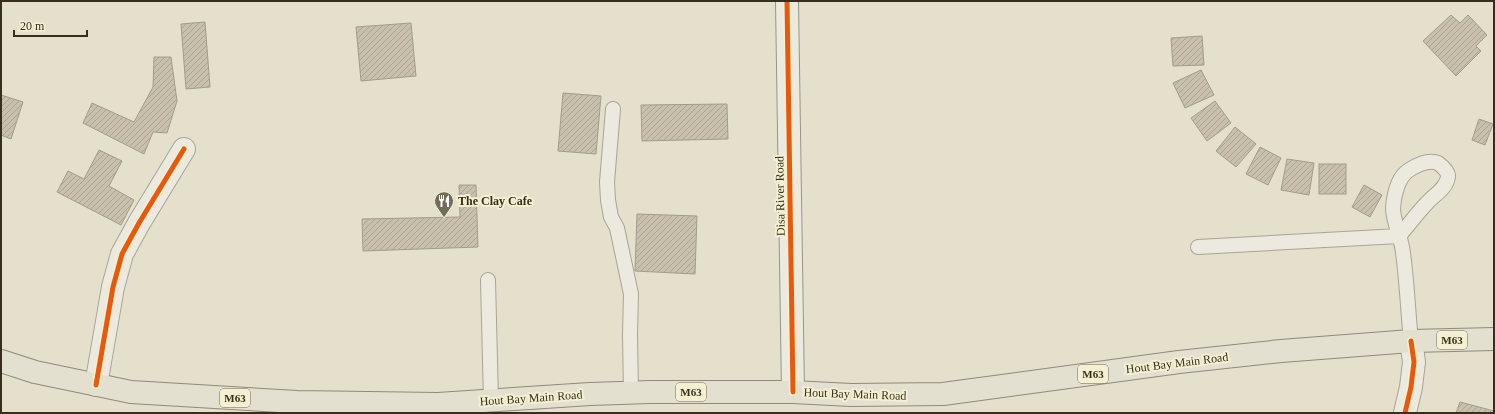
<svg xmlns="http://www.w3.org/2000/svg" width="1495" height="414" viewBox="0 0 1495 414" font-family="'Times New Roman',serif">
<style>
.building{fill:url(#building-hatch);stroke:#a49c8b}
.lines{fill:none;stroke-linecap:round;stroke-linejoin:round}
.lane-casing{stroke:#a9a495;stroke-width:16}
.street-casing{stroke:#a9a495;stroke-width:24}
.secondary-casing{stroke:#999485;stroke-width:24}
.primary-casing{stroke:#8e8a7c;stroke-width:24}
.lane{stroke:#ece9de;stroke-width:14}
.street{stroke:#ece9de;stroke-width:22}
.secondary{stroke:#ece9de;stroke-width:22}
.primary{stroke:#e3e0cf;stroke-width:22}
.cycleway-casing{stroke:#f5f0d2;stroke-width:8}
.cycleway{stroke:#e8590c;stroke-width:5}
.labels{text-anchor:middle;stroke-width:4;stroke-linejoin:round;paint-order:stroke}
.shield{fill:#f5f0d2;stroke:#706854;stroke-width:1}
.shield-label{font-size:11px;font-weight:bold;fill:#372e1e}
.street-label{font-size:12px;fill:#372e1e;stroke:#f5f0d2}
.poi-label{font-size:12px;font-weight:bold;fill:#372e1e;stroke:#f5f0d2;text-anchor:start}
</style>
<defs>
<pattern id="building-hatch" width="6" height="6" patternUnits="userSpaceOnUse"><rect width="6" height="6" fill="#c8bfad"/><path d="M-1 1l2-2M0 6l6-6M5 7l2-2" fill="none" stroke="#aca494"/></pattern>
</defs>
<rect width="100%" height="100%" fill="#e4e0cc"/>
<g class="building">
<polygon points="1451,15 1460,23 1468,15 1487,35 1476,46 1481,51 1456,76 1423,41"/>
<polygon points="205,22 210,87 186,89 181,24"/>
<polygon points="411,23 416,76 361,81 356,27"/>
<polygon points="1202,36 1204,65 1173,66 1171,38"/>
<polygon points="154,57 171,57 177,101 167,133 153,132 144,154 83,123 92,103 134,122 153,87"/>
<polygon points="1201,70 1214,95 1185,108 1173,83"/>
<polygon points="563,93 601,96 596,154 558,151"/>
<polygon points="1,95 23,102 11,139 1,135"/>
<polygon points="1215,101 1231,123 1207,141 1191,118"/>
<polygon points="727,104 728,139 642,141 641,105"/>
<polygon points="1479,119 1493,124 1485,145 1472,140"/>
<polygon points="1235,127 1256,144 1236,167 1216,151"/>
<polygon points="1260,147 1281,158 1268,185 1246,174"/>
<polygon points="99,150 122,161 109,186 134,200 121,225 57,192 68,171 84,179"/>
<polygon points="1287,159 1314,163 1309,195 1281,190"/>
<rect x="1319" y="164" width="27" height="30"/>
<polygon points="459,185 476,185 478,247 363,251 362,219 460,217"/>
<polygon points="1364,185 1382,195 1370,217 1352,207"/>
<polygon points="637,214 697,216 695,274 635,271"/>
<polygon points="1460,402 1494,411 1494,413 1456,413"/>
</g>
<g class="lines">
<g class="lane-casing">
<g id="lane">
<polyline points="613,109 607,182 608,200 611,217 617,228 631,294 630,334 631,393"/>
<path d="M1198 247 1399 236C1409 225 1417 213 1427 203 1434 195 1446 189 1448 177 1449 172 1442 166 1438 163 1428 159 1417 165 1409 170 1398 177 1394 195 1393 208 1393 222 1402 239 1403 253 1407 282 1408 312 1411 341"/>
<polyline points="488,280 491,401"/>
</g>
</g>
<g class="street-casing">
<g id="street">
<polyline points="96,385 113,287 122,254 139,223 184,149"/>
<polyline points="1405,413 1411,387 1414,362 1411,341"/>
</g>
</g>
<g class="secondary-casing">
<polyline id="secondary" points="787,1 793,392"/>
</g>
<g class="primary-casing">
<polyline id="primary" points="1,361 35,372 131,392 297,402 438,404 590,394 650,392 793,392 851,395 943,394 1179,362 1281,351 1411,341 1494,339"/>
</g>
<use href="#lane" class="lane"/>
<use href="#street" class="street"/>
<use href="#secondary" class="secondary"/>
<use href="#primary" class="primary"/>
<g class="cycleway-casing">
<g id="cycleway">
<polyline points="787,1 793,392"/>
<polyline points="96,385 113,287 122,254 139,223 184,149"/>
<polyline points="1405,413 1411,387 1414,362 1411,341"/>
</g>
</g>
<use href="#cycleway" class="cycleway"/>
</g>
<defs>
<g id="restaurant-pin" transform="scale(1)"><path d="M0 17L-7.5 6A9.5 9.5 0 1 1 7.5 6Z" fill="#746c5b" stroke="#f5f0d2"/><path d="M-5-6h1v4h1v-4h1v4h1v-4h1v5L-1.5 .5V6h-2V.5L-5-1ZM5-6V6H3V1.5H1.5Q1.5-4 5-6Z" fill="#fff"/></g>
</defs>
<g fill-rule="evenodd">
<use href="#restaurant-pin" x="444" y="201"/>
</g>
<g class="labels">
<g class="shield">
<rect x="1437" y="331" width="30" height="18" rx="3"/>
<rect x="1078" y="365" width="30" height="18" rx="3"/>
<rect x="676" y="383" width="30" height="18" rx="3"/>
<rect x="220" y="389" width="30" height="18" rx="3"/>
</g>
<g class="shield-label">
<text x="1452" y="344">M63</text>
<text x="1093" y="378">M63</text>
<text x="691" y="396">M63</text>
<text x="235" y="402">M63</text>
</g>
<g class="street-label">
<text transform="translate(780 196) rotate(-91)" y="4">Disa River Road</text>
<text transform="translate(1177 363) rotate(-7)" y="4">Hout Bay Main Road</text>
<text transform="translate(855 394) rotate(2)" y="4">Hout Bay Main Road</text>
<text transform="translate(531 398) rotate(-4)" y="4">Hout Bay Main Road</text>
</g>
<g class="poi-label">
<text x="458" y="205">The Clay Cafe</text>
</g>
</g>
<rect width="1495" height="414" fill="none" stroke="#372e1e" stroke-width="4"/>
<path d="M14 30v6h73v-6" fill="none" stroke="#372e1e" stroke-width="2"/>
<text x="20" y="30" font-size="12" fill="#372e1e" stroke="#f5f0d2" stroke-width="3" paint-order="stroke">20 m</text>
</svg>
